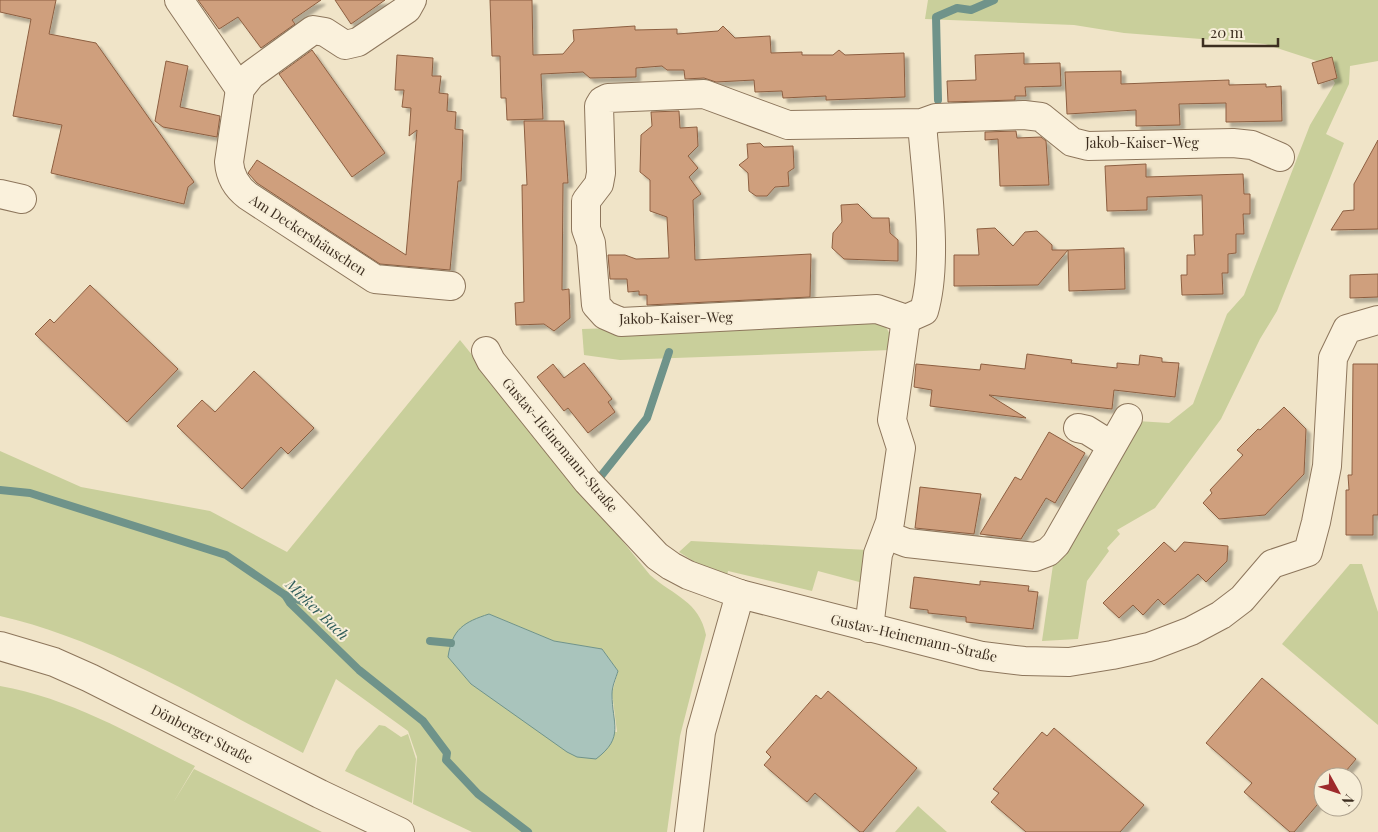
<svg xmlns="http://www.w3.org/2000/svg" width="1378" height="832" viewBox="0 0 1378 832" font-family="'Playfair Display',serif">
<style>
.green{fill:#c9cf9b;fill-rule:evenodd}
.water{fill:#a9c4bc;stroke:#6f938a}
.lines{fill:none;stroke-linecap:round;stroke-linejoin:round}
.stream{stroke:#6f938a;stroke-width:8}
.building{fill:#cf9f7d;stroke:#8d5f41;filter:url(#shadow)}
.minor-casing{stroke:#8d765c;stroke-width:30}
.tertiary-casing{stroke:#8d765c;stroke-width:30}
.minor{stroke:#faf1dc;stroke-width:28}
.tertiary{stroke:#faf1dc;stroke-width:28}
.labels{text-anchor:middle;stroke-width:4;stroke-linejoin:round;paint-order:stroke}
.street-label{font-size:14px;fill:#3d2e20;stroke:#f7eed8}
.water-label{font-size:15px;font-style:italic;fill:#2f5d5a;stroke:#f7eed8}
</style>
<defs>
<filter id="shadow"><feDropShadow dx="4.5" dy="4.5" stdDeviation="1" flood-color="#0004"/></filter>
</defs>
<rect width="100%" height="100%" fill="#f0e4c8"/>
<g class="green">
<polygon points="928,0 1378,0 1378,61 1350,66 1349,84 1326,134 1344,143 1277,311 1260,339 1221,419 1155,508 1117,530 1120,534 1107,548 1109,551 1087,581 1078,639 1042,641 1054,558 1137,421 1169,423 1193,404 1227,314 1244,295 1310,125 1335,83 1323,63 1265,44 1124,33 1074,25 925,19"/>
<path d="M871 320C888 324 892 333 891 350L620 360 584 355 582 329Z"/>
<path d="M460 340 650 575C674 596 699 601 706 635L680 736 667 832H472L413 804 417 757 408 731 336 679 303 753C209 704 103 639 0 616V451L81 487 210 511 287 552ZM489 614 554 641 602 649 618 671 612 693 617 732 528 723 471 684 448 657C452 628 466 628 489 614Z"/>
<polygon points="691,541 868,550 863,583 818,571 812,591 728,571 727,576 701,566 679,552"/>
<polygon points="1350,564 1362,564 1378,612 1378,725 1282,644"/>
<path d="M0 686C70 698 132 735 195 766L173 803 194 769 322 832H0Z"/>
<polygon points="379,725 385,726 401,737 408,734 416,759 412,803 345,771 356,751"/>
<polygon points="918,806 947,832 895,832"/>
</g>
<path class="water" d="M489 614 554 641 602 649 618 671C616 678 612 686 612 694 612 724 625 737 596 759L577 757 567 752 471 684 448 657C452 629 464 622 489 614Z"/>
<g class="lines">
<g class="stream">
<polyline points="938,100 936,17 957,8 971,10 994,0"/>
<polyline points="601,476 647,418 669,352"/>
<polyline points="0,490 30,493 226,555 285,595 290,603 359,670 423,721 447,753 446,760 478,794 528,832"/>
<polyline points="285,595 307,603"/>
<polyline points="430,641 451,643"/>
</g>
</g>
<g class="building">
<polygon points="0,0 56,0 49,34 96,43 194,182 188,187 184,204 51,173 62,125 13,116 31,19 0,12"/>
<polygon points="198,0 321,0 292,20 295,24 261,48 238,17 219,29"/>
<polygon points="335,0 385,0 351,24"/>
<polygon points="490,0 532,0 533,55 563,54 574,41 573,30 635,26 635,30 677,29 677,34 718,31 723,26 735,38 770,36 771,53 802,52 802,55 833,55 839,50 845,55 904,53 905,97 826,100 826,96 783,98 782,91 755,92 754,80 716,82 704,78 685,79 684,70 667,70 662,66 636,68 636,77 590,78 583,72 541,74 543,119 507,120 506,98 501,98 500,56 492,56"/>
<polygon points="312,50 385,153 352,177 279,74"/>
<polygon points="1024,53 1024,64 1060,63 1061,86 1025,87 1026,96 1015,96 1015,100 948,102 947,81 976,80 975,55"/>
<polygon points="397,55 433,58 432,76 441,76 439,93 448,94 447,111 456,112 455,129 463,130 461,181 458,181 450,270 380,264 257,183 248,173 257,160 406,255 417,130 409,136 411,108 402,107 404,90 395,90"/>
<polygon points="1332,57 1337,78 1318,84 1312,63"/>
<polygon points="166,61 188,66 180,107 220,116 217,137 163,127 155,121"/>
<polygon points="1121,71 1121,84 1229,80 1229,85 1266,84 1266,87 1281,86 1282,121 1226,122 1226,103 1179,104 1180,125 1136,126 1136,110 1067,114 1065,72"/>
<polygon points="679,111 680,128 697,127 698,146 688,156 698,168 689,177 701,194 693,200 695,260 811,254 810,297 647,305 647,295 639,295 639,291 628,292 627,279 610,279 608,255 625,255 636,259 669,258 667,217 650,211 650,180 640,172 641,135 652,126 651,112"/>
<polygon points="524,121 564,121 568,183 563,183 562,290 569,289 570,318 554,331 544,324 516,325 515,303 524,302 522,185 527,185"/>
<polygon points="1016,131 1017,138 1041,137 1046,141 1049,185 1000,186 998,139 985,140 985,132"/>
<polygon points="1378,140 1378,229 1331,230 1343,211 1354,210 1354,184"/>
<polygon points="760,143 764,147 793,146 794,168 788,172 789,186 775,187 767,196 756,196 749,191 748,173 739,165 748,158 747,144"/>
<polygon points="1146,164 1146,177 1243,174 1244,194 1250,194 1250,214 1243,214 1244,234 1236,234 1236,253 1228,254 1228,273 1222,273 1223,294 1182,295 1181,275 1187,275 1187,255 1195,255 1194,235 1203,235 1202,195 1147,197 1147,210 1107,211 1105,166"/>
<polygon points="858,204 872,218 889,218 890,233 898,240 898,261 844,259 832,248 833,233 842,222 841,205"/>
<polygon points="995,228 1013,246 1025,232 1037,231 1052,245 1052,250 1068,250 1038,285 954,286 954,255 979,255 977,229"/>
<polygon points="1124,248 1125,289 1069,291 1068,250"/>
<polygon points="1378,274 1378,297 1350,298 1350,275"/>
<polygon points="90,285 178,369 127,422 35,334 50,319 54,323"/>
<polygon points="1027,354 1072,360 1071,363 1117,368 1117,363 1139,365 1140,355 1162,358 1162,362 1179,363 1175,397 1114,390 1112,409 989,395 1026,418 930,406 932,390 914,387 916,364 980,370 981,364 1025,369"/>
<polygon points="584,363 612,399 608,402 615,412 588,433 568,408 564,411 537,377 553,364 564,378"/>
<polygon points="1353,364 1378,364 1378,515 1373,515 1373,535 1346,535 1346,490 1349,490 1348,475 1352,475"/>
<polygon points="254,371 314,428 288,454 281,447 242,489 177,426 202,400 215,412"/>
<polygon points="1284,407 1306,429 1304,474 1265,515 1219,519 1203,503 1212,493 1210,490 1243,455 1237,450 1258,429 1260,430"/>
<polygon points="1049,432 1085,453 1055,503 1046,498 1021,539 980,534 1015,477 1021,480"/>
<polygon points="920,487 981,494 974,534 915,528"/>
<polygon points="1164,542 1175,552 1184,542 1228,546 1227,561 1206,582 1198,574 1164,605 1158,599 1143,615 1133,605 1119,618 1103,603"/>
<polygon points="914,577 980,585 980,581 1029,586 1028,591 1038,592 1033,629 966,622 966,617 928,613 928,610 910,608"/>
<polygon points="1262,678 1356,759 1341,777 1323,777 1323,798 1294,832 1290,832 1244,792 1252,783 1206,743"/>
<polygon points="828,691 917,768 863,832 860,832 815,793 807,802 764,765 771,757 766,752 816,695 821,699"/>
<polygon points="1054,728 1144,805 1120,832 1026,832 991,802 999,793 993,789 1042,732 1047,736"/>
</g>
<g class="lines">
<g class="minor-casing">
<g id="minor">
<polyline points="179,0 240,89"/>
<path d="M412 0 407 9 358 42 345 45 325 32 313 30 251 75 240 89 229 162C230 176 236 187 248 196L375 279 451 286"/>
<path d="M922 123 788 125 704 94 608 98 602 101 599 106 601 173 599 184 586 201V229L591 243 596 305 605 315 621 322 877 309 906 319 924 311C939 260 926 178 922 123L936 118 1024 115 1041 117 1072 142 1088 146 1233 143 1252 145 1280 157"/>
<polyline points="0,194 22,199"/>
<polyline points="486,351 491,361 587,481 657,556 671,566 688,575 740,594"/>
<polyline points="1078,428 1087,430 1111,445"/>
<polyline points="886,535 907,543 1035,557 1048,552 1056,544 1128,418"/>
<polyline points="869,628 878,554 890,522 901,448 892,420 906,319"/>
<polyline points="689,832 701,732 740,594 982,656 1024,661 1069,662 1112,655 1149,647 1191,631 1221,615 1242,599 1272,564 1308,552 1316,522 1327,466 1333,358 1347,329 1378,320"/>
</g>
</g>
<g class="tertiary-casing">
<polyline id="tertiary" points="0,646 54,662 90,678 320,794 400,832"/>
</g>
<use href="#minor" class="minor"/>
<use href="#tertiary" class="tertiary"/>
</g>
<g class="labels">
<g class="street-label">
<text x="1142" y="148">Jakob-Kaiser-Weg</text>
<text transform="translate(308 235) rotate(33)" y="5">Am Deckershäuschen</text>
<text transform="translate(676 318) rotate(-1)" y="5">Jakob-Kaiser-Weg</text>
<text transform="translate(560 445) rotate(50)" y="5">Gustav-Heinemann-Straße</text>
<text transform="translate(914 638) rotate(13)" y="5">Gustav-Heinemann-Straße</text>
<text transform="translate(202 734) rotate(27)" y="5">Dönberger Straße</text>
</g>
<g class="water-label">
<text transform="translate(317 610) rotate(44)" y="5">Mirker Bach</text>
</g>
</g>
<g transform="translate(1338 792) rotate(130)"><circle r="24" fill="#f7eed8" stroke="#ada18e"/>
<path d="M0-4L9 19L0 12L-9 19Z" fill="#9e2a2b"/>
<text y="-8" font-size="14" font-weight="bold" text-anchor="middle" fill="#3d2e20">N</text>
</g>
<path d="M1203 38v8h75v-8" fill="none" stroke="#3d2e20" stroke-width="2.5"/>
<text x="1210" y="38" font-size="15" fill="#3d2e20" stroke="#f7eed8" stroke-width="4" paint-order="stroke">20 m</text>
</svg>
